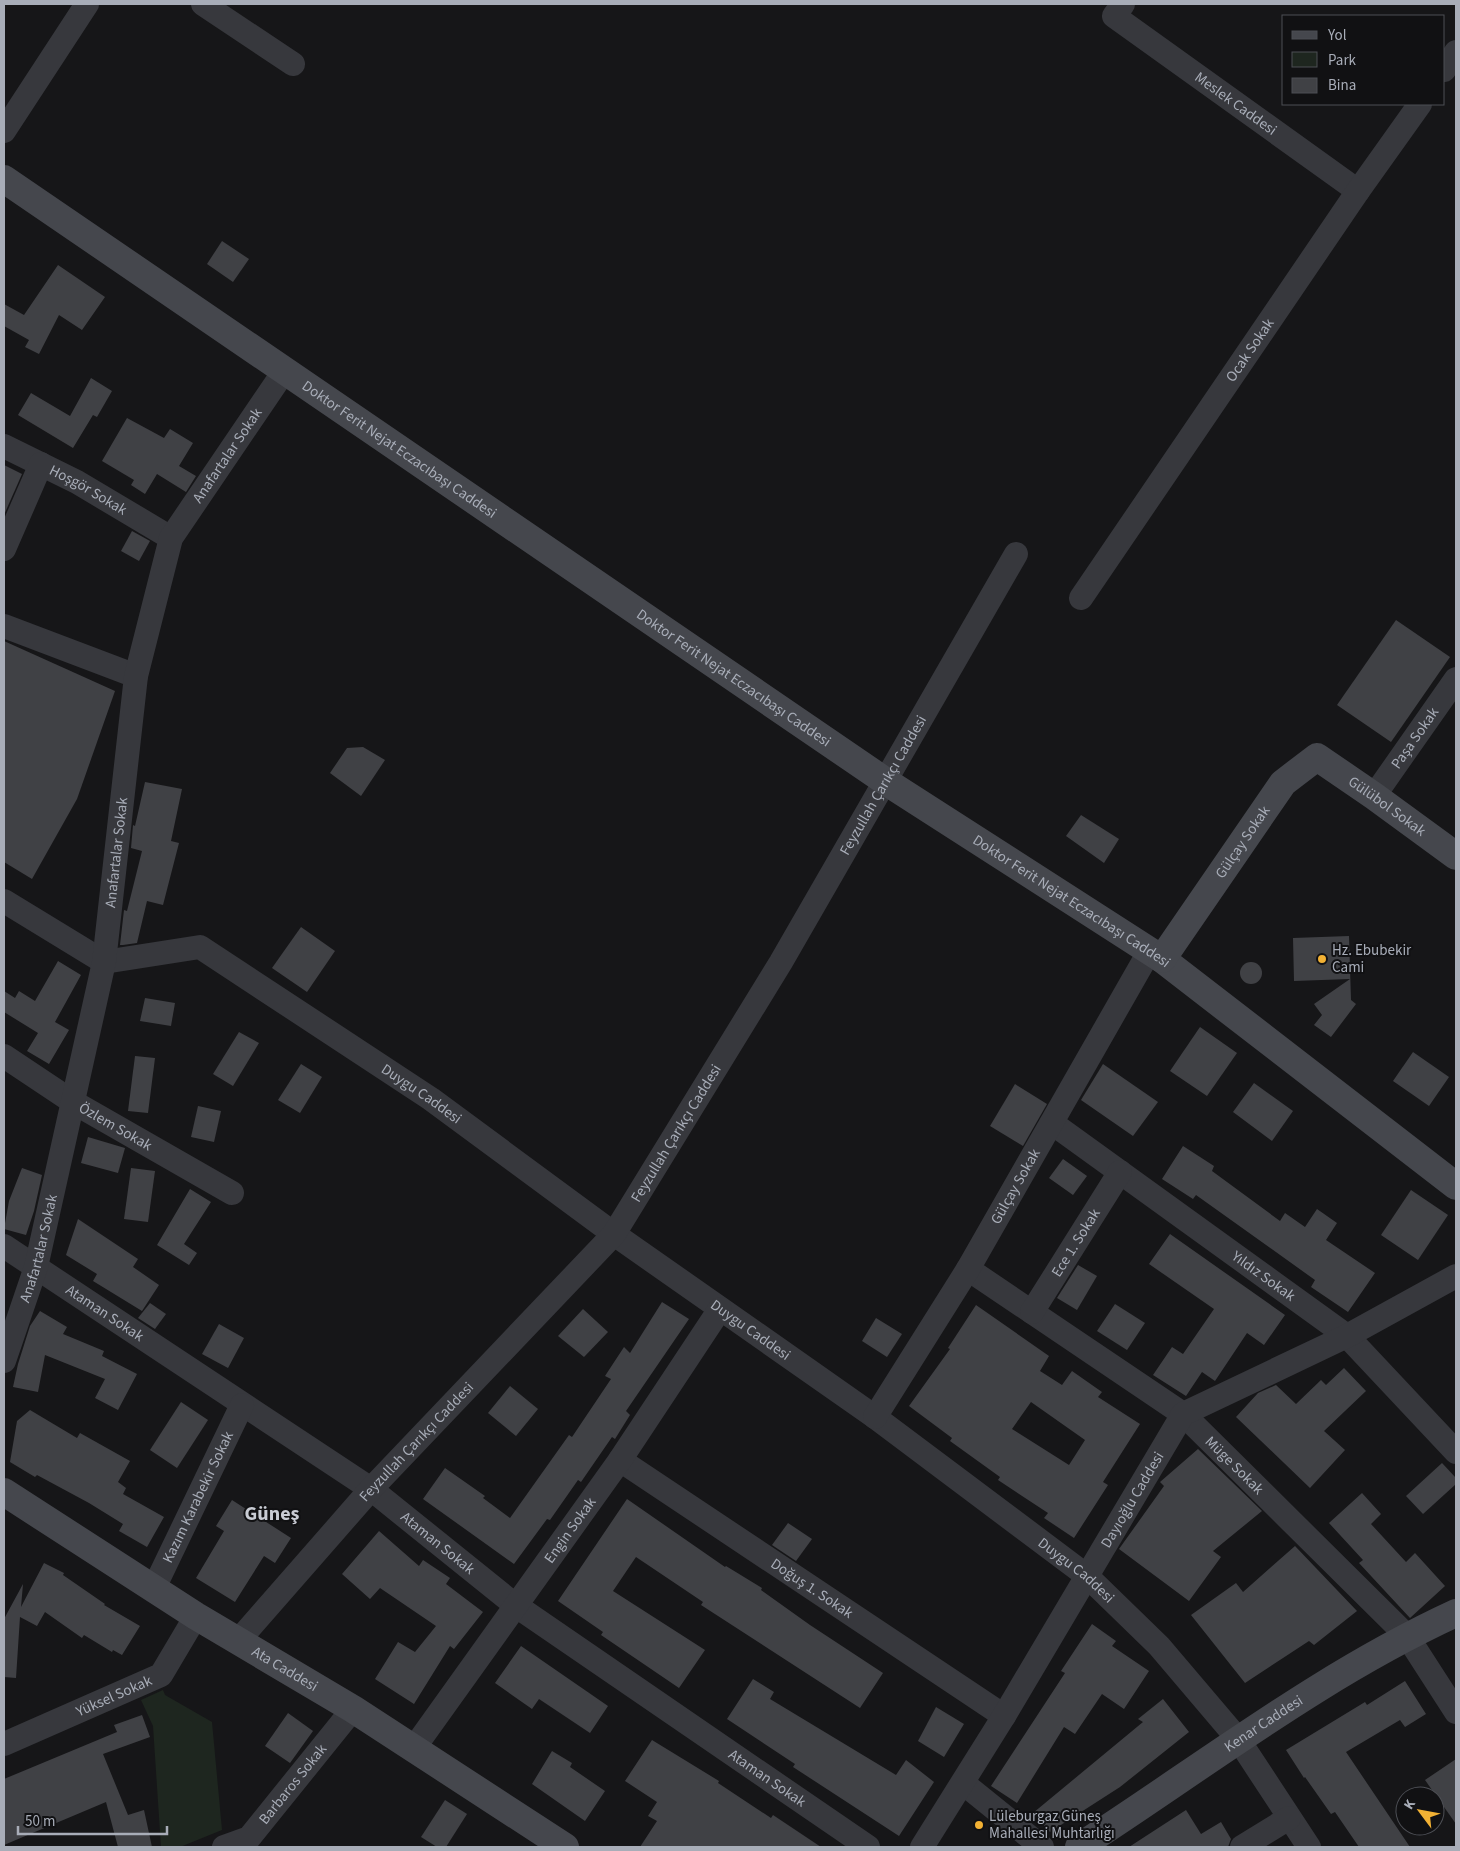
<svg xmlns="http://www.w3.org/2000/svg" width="1460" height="1851" viewBox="0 0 1460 1851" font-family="'Source Sans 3',sans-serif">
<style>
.green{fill:#1e261f}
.building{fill:#404145;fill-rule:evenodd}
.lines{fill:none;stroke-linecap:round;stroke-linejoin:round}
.street{stroke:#37383d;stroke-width:24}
.secondary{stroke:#45474d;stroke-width:28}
.poi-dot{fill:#f2b134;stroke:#111113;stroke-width:2}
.labels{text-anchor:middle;stroke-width:4;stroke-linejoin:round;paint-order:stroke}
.street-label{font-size:15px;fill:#a8adb8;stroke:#111113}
.poi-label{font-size:15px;fill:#a8adb8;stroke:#111113;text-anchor:start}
.district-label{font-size:20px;font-weight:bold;fill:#c9ccd4;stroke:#111113}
</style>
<rect width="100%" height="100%" fill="#161618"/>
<polygon class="green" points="163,1690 165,1695 212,1722 222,1830 180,1847 161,1847 153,1726 141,1700"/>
<g class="building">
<polygon points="222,241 249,259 233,282 207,264"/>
<polygon points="58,265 105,297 82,330 59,315 39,354 25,347 29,340 4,326 4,304 24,315"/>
<polygon points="91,378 112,391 97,417 93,415 73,448 18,415 31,393 70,416"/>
<polygon points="127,418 164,438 170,429 193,443 179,466 196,476 186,492 157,474 145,494 131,485 134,480 102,461"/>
<polygon points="4,465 22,474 4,515"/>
<polygon points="132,531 150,541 139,561 121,551"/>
<polygon points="1396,620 1450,657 1391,742 1337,705"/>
<polygon points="4,641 115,691 77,799 32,879 4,862"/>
<polygon points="363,747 385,760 361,796 330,773 347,748"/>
<polygon points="145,782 182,789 171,841 179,843 163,905 147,901 137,943 123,945 120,945 124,910 127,911 142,851 131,848 133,825 135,826"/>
<polygon points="1081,815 1119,839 1104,863 1066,836"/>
<polygon points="301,927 335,951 307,992 272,968"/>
<polygon points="1349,936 1351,1000 1356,1004 1331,1037 1314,1025 1322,1015 1314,1004 1350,979 1294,981 1293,938"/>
<polygon points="58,961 81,975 55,1022 69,1030 49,1064 27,1051 38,1033 4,1012 4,991 15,998 19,991 35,1001"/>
<circle cx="1251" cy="973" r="11"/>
<polygon points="145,998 175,1003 171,1026 140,1021"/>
<polygon points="1200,1027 1237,1053 1207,1096 1170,1071"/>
<polygon points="239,1032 259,1043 233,1086 213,1074"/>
<polygon points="1413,1052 1449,1077 1429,1106 1393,1081"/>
<polygon points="135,1056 155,1058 148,1113 128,1111"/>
<polygon points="301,1064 322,1077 300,1113 278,1100"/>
<polygon points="1103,1064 1158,1102 1133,1136 1081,1100"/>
<polygon points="1254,1083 1293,1111 1272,1141 1233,1112"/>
<polygon points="1015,1084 1047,1104 1023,1146 990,1126"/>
<polygon points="198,1106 221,1111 214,1142 191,1137"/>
<polygon points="88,1137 125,1148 118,1173 81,1163"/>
<polygon points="1183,1146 1214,1166 1212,1171 1280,1221 1285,1213 1305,1227 1317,1209 1337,1223 1326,1240 1375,1273 1348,1312 1311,1287 1315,1280 1196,1195 1193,1199 1162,1179"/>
<polygon points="1063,1159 1087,1176 1073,1195 1049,1178"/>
<polygon points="22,1168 42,1175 34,1211 26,1235 4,1229 9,1201"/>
<polygon points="131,1168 155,1171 148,1222 124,1219"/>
<polygon points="190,1189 211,1202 184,1244 197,1253 189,1265 157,1245"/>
<polygon points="1411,1190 1448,1215 1418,1260 1381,1235"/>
<polygon points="78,1219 138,1259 133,1267 159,1285 142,1311 93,1281 97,1274 66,1255"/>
<polygon points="1170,1234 1285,1315 1264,1345 1247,1333 1215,1381 1202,1372 1186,1396 1153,1375 1172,1347 1183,1354 1214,1309 1149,1264"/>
<polygon points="1078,1265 1097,1276 1077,1310 1057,1298"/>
<polygon points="662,1302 689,1319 626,1411 630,1415 615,1439 612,1437 581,1482 578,1480 550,1520 547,1519 514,1564 423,1499 445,1468 485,1496 483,1498 510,1518 569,1435 572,1437 611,1379 605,1376 624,1347 630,1353"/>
<polygon points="150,1303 166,1314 155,1329 138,1318"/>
<polygon points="1115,1304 1145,1323 1127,1350 1097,1331"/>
<path d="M976 1305 1049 1356 1040 1371 1062 1385 1072 1371 1102 1392 1098 1397 1140 1424 1103 1482 1108 1485 1074 1538 1044 1518 1048 1513 998 1480 1000 1477 950 1441 952 1438 909 1406 950 1349 948 1348ZM1031 1402 1085 1440 1069 1465 1012 1429Z"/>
<polygon points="583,1309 608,1332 584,1357 558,1336"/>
<polygon points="40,1311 67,1327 63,1334 104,1351 102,1356 137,1374 118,1410 95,1398 105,1379 45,1355 38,1392 13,1387 18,1364 30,1326"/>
<polygon points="876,1318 902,1334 887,1357 862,1341"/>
<polygon points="219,1324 244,1338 228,1368 202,1354"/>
<polygon points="1344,1368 1366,1391 1324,1431 1345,1450 1310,1488 1236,1417 1258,1393 1276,1385 1296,1404 1321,1380 1326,1385"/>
<polygon points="510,1386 538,1409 516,1436 488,1413"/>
<polygon points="181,1402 208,1420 177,1468 150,1450"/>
<polygon points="30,1410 77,1438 80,1433 130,1461 118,1482 126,1488 123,1494 164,1517 147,1547 119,1531 123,1524 89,1503 37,1475 35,1477 10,1462 17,1421"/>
<polygon points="1198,1449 1262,1511 1213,1551 1221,1557 1189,1601 1119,1549 1164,1486 1160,1482"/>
<polygon points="1442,1463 1456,1478 1456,1484 1423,1514 1406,1496"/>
<polygon points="1362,1493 1381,1514 1371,1524 1406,1562 1415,1553 1445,1586 1410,1618 1359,1563 1363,1560 1329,1523"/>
<polygon points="627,1499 725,1567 726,1566 762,1588 761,1590 810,1625 883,1673 860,1708 701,1605 703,1602 636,1557 613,1591 705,1650 679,1688 601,1635 603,1632 558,1601"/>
<polygon points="232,1500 291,1538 275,1563 264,1556 235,1602 196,1578 224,1531 216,1526"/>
<polygon points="788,1523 812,1539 796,1561 772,1545"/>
<polygon points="379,1531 419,1566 423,1560 450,1578 446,1584 483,1612 454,1649 450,1646 414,1704 375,1679 398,1642 415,1652 436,1626 380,1588 370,1599 342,1574"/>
<polygon points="1295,1546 1357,1611 1314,1645 1309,1641 1245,1683 1191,1615 1236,1583 1243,1592"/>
<polygon points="44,1563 64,1573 63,1575 105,1604 104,1605 140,1626 122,1655 113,1650 112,1652 84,1635 82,1638 45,1612 37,1626 20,1617 16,1678 4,1677 4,1619 23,1584 21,1607"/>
<polygon points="1092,1624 1116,1641 1112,1646 1149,1671 1124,1709 1102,1694 1075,1734 1064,1727 1017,1803 991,1786 1065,1673 1061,1671"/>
<polygon points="521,1646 608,1706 590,1733 539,1699 532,1709 495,1683"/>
<polygon points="753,1679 774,1692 770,1699 896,1775 906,1760 934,1782 899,1836 793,1767 795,1764 727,1719"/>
<polygon points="1405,1681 1426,1714 1405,1727 1400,1720 1346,1752 1410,1847 1359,1847 1335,1812 1331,1814 1305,1777 1304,1778 1286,1750 1365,1702 1367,1705"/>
<polygon points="1163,1699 1189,1732 1120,1787 1050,1832 1033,1813 1143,1722 1138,1719"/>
<polygon points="936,1707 964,1724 944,1757 918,1741"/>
<polygon points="288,1713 313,1731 290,1763 265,1746"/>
<polygon points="142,1715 150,1737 103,1754 128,1815 144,1810 152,1847 118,1847 106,1802 4,1845 4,1779 117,1732 114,1725"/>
<polygon points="652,1740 719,1781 718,1783 771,1818 773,1815 821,1847 640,1847 657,1821 648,1816 657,1802 625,1781"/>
<polygon points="552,1751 572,1763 570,1767 605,1791 585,1821 532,1784"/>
<polygon points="1456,1759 1456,1824 1425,1780"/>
<polygon points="445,1800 467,1814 446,1847 437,1847 421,1837"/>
<polygon points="1186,1810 1201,1834 1221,1822 1231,1839 1228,1847 1129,1847"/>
</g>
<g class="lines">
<g class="street">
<polyline points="203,4 293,64"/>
<path id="s1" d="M1123 4 1114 16 1358 191"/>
<polyline points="1444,70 1456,52"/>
<polyline points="4,131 87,4"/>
<path id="s2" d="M4 446 77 482 171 538"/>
<polyline points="4,549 41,464"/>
<path id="s3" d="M1081 598 1358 191 1420 104"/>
<polyline points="4,626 136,676"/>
<path id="s4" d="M1374 796 1456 679"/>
<path id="s5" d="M4 901 104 962 200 947 431 1099 614 1234 875 1417 1087 1576 1159 1646 1238 1739 1309 1847"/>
<path id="s6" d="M4 1056 73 1102 232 1193"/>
<path id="s7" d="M1052 1123 1347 1336 1456 1452"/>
<path id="s8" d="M4 1246 371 1489 515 1605 868 1847"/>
<path id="s9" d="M968 1269 1183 1414 1407 1636 1456 1712"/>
<path id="s10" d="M1032 1312 1120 1172"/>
<path id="s11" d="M4 1361 36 1267 104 962 136 676 171 538 285 370"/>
<path id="s12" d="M875 1417 968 1269 1149 952"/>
<path id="s13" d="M620 1460 1004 1716"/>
<path id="s14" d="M154 1588 242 1405"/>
<path id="s15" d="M239 1640 371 1489 614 1234 781 962 1016 554"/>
<path id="s16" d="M4 1744 161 1675 196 1616"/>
<path id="s17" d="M414 1748 620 1460 720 1309"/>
<polyline points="963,1783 1042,1847"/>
<path id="s18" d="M224 1847 249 1838 353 1709"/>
<path id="s19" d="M922 1847 1004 1716 1183 1414 1347 1336 1456 1276"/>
<polyline points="1242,1847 1289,1818"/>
</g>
<g class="secondary">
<path id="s20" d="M4 179 885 781 1162 959 1456 1186"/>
<path id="s21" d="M1162 959 1283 783 1317 757 1374 796 1456 856"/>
<path id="s22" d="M4 1492 196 1616 353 1709 565 1847"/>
<path id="s23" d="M1079 1847C1203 1767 1321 1675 1456 1613"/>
</g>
</g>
<g class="poi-dot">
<circle cx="1322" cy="959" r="5"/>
<circle cx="979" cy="1825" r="5"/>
</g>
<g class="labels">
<g class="street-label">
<text dy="5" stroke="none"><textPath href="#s1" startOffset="165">Meslek Caddesi</textPath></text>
<text dy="5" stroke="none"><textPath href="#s3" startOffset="300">Ocak Sokak</textPath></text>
<text dy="5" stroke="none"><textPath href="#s20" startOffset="479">Doktor Ferit Nejat Eczacıbaşı Caddesi</textPath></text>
<text dy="5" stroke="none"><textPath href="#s11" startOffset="942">Anafartalar Sokak</textPath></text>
<text dy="5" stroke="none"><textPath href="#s2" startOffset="95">Hoşgör Sokak</textPath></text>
<text dy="5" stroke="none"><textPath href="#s20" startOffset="884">Doktor Ferit Nejat Eczacıbaşı Caddesi</textPath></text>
<text dy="5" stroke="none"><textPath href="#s4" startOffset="71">Paşa Sokak</textPath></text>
<text dy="5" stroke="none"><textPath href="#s15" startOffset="1076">Feyzullah Çarıkçı Caddesi</textPath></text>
<text dy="5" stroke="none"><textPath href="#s21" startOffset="342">Gülübol Sokak</textPath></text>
<text dy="5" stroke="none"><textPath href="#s21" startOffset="142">Gülçay Sokak</textPath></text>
<text dy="5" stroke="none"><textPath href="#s11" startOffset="522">Anafartalar Sokak</textPath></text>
<text dy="5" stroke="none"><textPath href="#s20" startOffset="1289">Doktor Ferit Nejat Eczacıbaşı Caddesi</textPath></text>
<text dy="5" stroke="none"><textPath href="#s5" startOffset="480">Duygu Caddesi</textPath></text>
<text dy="5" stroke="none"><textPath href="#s6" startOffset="132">Özlem Sokak</textPath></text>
<text dy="5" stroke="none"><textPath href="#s15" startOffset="671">Feyzullah Çarıkçı Caddesi</textPath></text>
<text dy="5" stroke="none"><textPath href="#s12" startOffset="270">Gülçay Sokak</textPath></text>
<text dy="5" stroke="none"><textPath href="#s10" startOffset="82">Ece 1. Sokak</textPath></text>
<text dy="5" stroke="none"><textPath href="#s11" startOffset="118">Anafartalar Sokak</textPath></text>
<text dy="5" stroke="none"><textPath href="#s7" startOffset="261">Yıldız Sokak</textPath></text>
<text dy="5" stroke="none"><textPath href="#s8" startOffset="121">Ataman Sokak</textPath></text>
<text dy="5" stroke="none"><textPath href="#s5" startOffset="885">Duygu Caddesi</textPath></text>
<text dy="5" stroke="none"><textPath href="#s15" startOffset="266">Feyzullah Çarıkçı Caddesi</textPath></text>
<text dy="5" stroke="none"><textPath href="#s9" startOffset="332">Müge Sokak</textPath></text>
<text dy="5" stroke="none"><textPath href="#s14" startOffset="101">Kazım Karabekir Sokak</textPath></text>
<text dy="5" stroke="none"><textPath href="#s19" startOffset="406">Dayıoğlu Caddesi</textPath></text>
<text dy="5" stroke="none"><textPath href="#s17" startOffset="268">Engin Sokak</textPath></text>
<text dy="5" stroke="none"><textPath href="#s8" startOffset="526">Ataman Sokak</textPath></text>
<text dy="5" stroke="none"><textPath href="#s5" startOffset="1290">Duygu Caddesi</textPath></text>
<text dy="5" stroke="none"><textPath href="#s13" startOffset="231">Doğuş 1. Sokak</textPath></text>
<text dy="5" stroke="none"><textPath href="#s22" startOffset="332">Ata Caddesi</textPath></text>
<text dy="5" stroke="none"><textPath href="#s16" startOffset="120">Yüksel Sokak</textPath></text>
<text dy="5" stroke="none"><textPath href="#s23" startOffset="222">Kenar Caddesi</textPath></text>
<text dy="5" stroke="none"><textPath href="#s8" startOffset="931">Ataman Sokak</textPath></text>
<text dy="5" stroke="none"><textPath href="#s18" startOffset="96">Barbaros Sokak</textPath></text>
</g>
<g class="poi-label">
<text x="1332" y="955">Hz. Ebubekir<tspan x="1332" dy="17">Cami</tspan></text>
<text x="989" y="1821">Lüleburgaz Güneş<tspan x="989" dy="17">Mahallesi Muhtarlığı</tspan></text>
</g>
<g class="district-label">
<text x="272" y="1520">Güneş</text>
</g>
</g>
<rect width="1460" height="1851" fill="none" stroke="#a8adb8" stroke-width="10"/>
<rect x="1282" y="15" width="162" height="90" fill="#111113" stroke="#4d4f55"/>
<rect x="1292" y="31" width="25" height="8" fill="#45474d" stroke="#4d4f55"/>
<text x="1328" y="40" font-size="15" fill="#a8adb8">Yol</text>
<rect x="1292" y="52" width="25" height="15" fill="#1e261f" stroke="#4d4f55"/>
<text x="1328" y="65" font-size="15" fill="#a8adb8">Park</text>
<rect x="1292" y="78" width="25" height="15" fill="#404145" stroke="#4d4f55"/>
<text x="1328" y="90" font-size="15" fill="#a8adb8">Bina</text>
<g transform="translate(1420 1811) rotate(302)"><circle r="24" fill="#111113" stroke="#4d4f55"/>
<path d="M0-4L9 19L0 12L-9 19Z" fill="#f2b134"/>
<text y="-8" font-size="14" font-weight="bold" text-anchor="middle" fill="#a8adb8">K</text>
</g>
<path d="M18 1826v8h149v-8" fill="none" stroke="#a8adb8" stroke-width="2.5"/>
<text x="25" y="1826" font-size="15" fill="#a8adb8" stroke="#111113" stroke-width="4" paint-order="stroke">50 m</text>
</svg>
